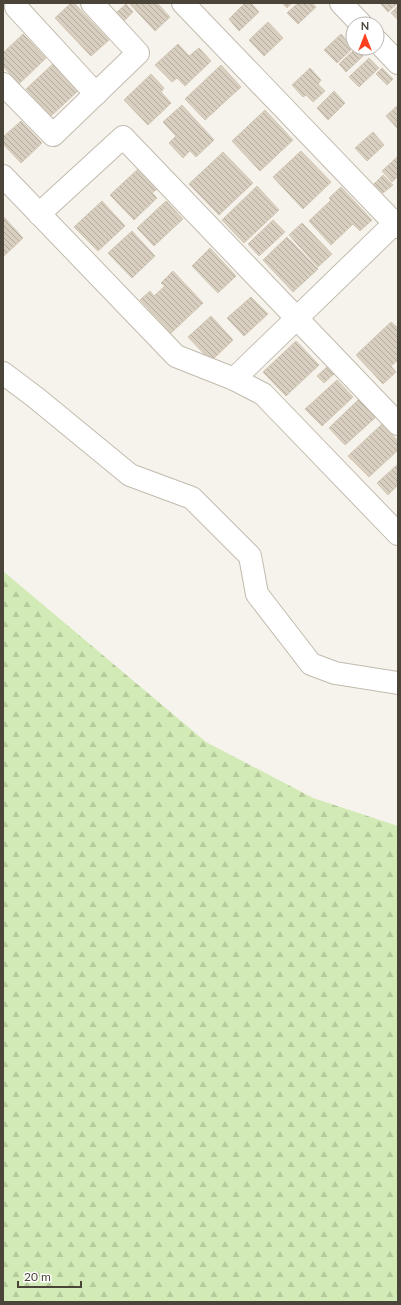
<svg xmlns="http://www.w3.org/2000/svg" width="401" height="1305" viewBox="0 0 401 1305" font-family="Lato,sans-serif">
<style>
.forest{fill:url(#forest-firs)}
.building{fill:url(#building-back-hatch);stroke:#d3c7b4}
.lines{fill:none;stroke-linecap:round;stroke-linejoin:round}
.minor-casing{stroke:#c2bbae;stroke-width:24}
.minor{stroke:#fff;stroke-width:22}
</style>
<defs>
<pattern id="forest-firs" width="22" height="20" patternUnits="userSpaceOnUse"><rect width="22" height="20" fill="#d2eab5"/><path d="M5 1l3.5 6h-7zM16 11l3.5 6h-7z" fill="#b6ca9c"/></pattern>
<pattern id="building-back-hatch" width="6" height="6" patternUnits="userSpaceOnUse"><rect width="6" height="6" fill="#d8cfc1"/><path d="M-1 5l2 2M0 0l6 6M5-1l2 2" fill="none" stroke="#b1aa9e"/></pattern>
</defs>
<rect width="100%" height="100%" fill="#f6f3ec"/>
<polygon class="forest" points="3,571 206,742 313,798 398,826 398,1302 3,1302"/>
<g class="building">
<polygon points="71,3 74,3 109,40 91,56 55,18"/>
<polygon points="129,3 157,3 170,17 155,31"/>
<polygon points="245,3 251,3 259,12 239,31 229,19"/>
<polygon points="282,3 292,3 287,8"/>
<polygon points="298,3 312,3 316,7 298,24 287,13"/>
<polygon points="380,3 398,3 388,12"/>
<polygon points="126,4 133,12 124,21 116,13"/>
<polygon points="398,6 398,20 391,13"/>
<polygon points="268,22 283,38 264,56 249,40"/>
<polygon points="23,34 46,58 19,84 3,66 3,53"/>
<polygon points="341,34 353,48 337,63 324,50"/>
<polygon points="178,44 189,56 199,48 211,61 185,86 177,78 172,82 155,65"/>
<polygon points="356,48 363,56 346,72 339,64"/>
<polygon points="369,58 379,68 359,87 349,77"/>
<polygon points="55,62 80,89 51,116 26,89"/>
<polygon points="221,65 241,87 205,120 185,99"/>
<polygon points="310,68 321,80 318,84 325,91 313,102 306,95 303,97 292,85"/>
<polygon points="382,68 393,79 387,85 376,74"/>
<polygon points="151,74 164,88 161,92 171,103 148,125 124,100"/>
<polygon points="334,91 345,103 328,120 317,108"/>
<polygon points="182,105 214,140 196,157 190,151 183,158 169,143 176,136 163,122"/>
<polygon points="398,105 398,129 386,116"/>
<polygon points="265,110 293,140 260,171 232,141"/>
<polygon points="21,121 42,143 21,163 3,144 3,137"/>
<polygon points="373,132 384,145 367,161 355,148"/>
<polygon points="301,151 331,182 303,209 273,177"/>
<polygon points="223,152 253,183 219,215 189,184"/>
<polygon points="397,157 398,158 398,176 392,182 382,171"/>
<polygon points="138,169 157,189 152,193 157,198 134,220 110,195"/>
<polygon points="383,175 393,185 383,193 374,184"/>
<polygon points="257,186 279,210 244,243 222,220"/>
<polygon points="341,187 372,220 360,231 353,224 331,245 309,221 331,200 329,198"/>
<polygon points="102,201 125,226 98,251 74,227"/>
<polygon points="166,201 183,219 154,246 137,228"/>
<polygon points="3,216 23,238 3,257"/>
<polygon points="273,220 285,232 259,256 248,244"/>
<polygon points="302,223 332,254 318,267 289,235"/>
<polygon points="132,231 155,256 132,278 108,253"/>
<polygon points="287,237 318,269 293,292 263,260"/>
<polygon points="210,248 236,276 218,293 192,266"/>
<polygon points="173,271 203,303 171,333 140,300 150,291 154,296 165,286 161,283"/>
<polygon points="251,297 268,314 244,336 227,318"/>
<polygon points="211,316 233,340 211,361 188,337"/>
<polygon points="391,322 398,328 398,360 391,366 396,372 383,384 356,355"/>
<polygon points="296,341 319,365 286,396 263,372"/>
<polygon points="329,365 336,372 324,383 317,376"/>
<polygon points="337,380 353,397 322,426 305,409"/>
<polygon points="359,399 376,417 345,445 329,428"/>
<polygon points="382,424 398,441 398,450 369,477 348,456"/>
<polygon points="398,464 398,485 388,495 377,483"/>
</g>
<g class="lines">
<g class="minor-casing">
<g id="minor">
<polyline points="183,3 398,227"/>
<polyline points="341,3 361,24"/>
<polyline points="16,7 96,94"/>
<polyline points="377,41 398,63"/>
<polyline points="3,84 53,135 138,53 92,3"/>
<polyline points="3,176 176,356 234,379 263,394 398,534"/>
<polyline points="39,214 123,137 398,424"/>
<polyline points="3,373 35,397 130,475 192,498 250,556 257,594 311,664 335,673 398,683"/>
<polyline points="234,379 398,220"/>
</g>
</g>
<use href="#minor" class="minor"/>
</g>
<rect width="401" height="1305" fill="none" stroke="#4b4439" stroke-width="8"/>
<g transform="translate(365 36)"><circle r="19" fill="#ffffff" stroke="#b7b4b0"/>
<path d="M0-3L7 15L0 10L-7 15Z" fill="#fc3f1d"/>
<text y="-6" font-size="11" font-weight="bold" text-anchor="middle" fill="#4b4439">N</text>
</g>
<path d="M18 1281v6h63v-6" fill="none" stroke="#4b4439" stroke-width="2"/>
<text x="24" y="1281" font-size="12" fill="#4b4439" stroke="#ffffff" stroke-width="3" paint-order="stroke">20 m</text>
</svg>
